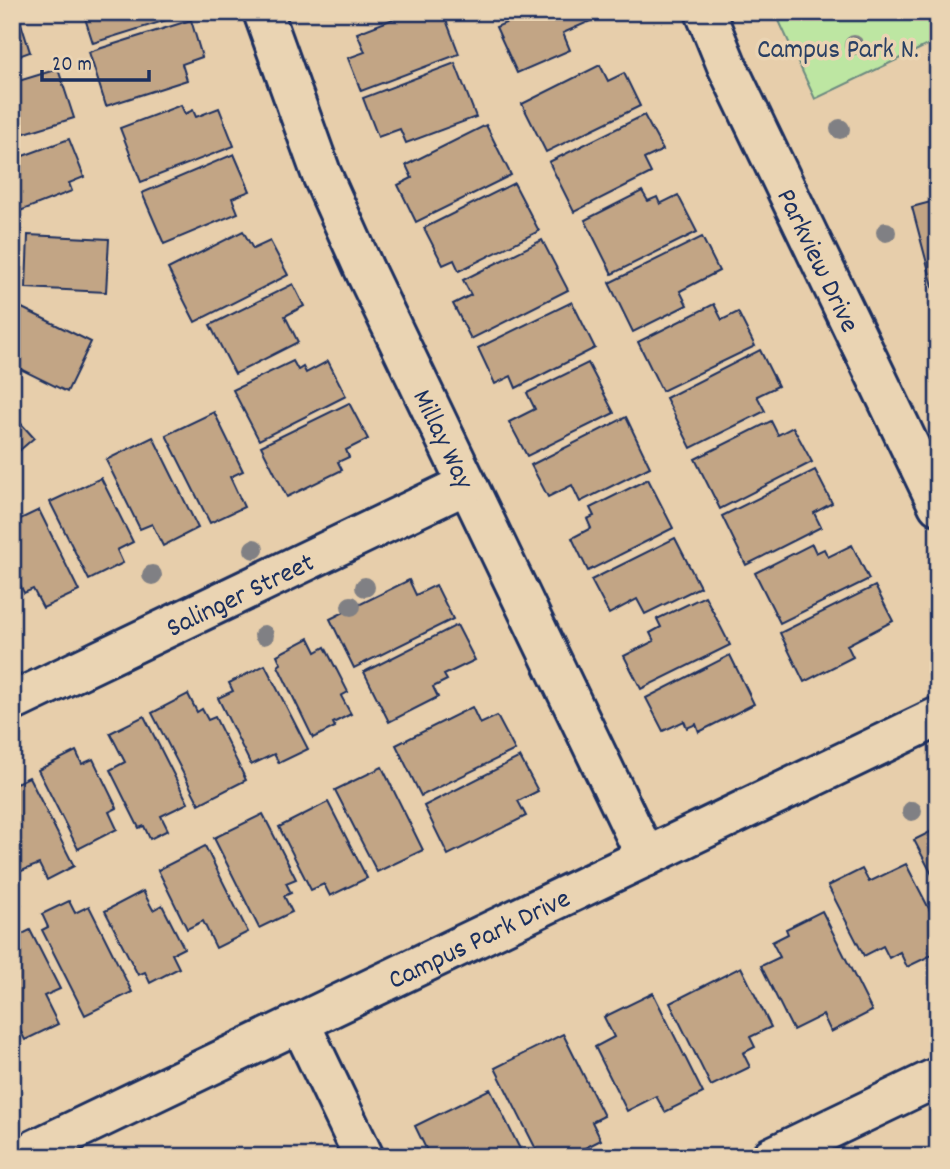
<svg xmlns="http://www.w3.org/2000/svg" width="950" height="1169" viewBox="0 0 950 1169" font-family="Dekko,sans-serif">
<style>
.green{fill:#bde6a2;stroke:#6c8a80;stroke-width:2}
.building{fill:#c2a585;stroke:#1b2f5e;stroke-width:2}
.lines{fill:none;stroke-linecap:round;stroke-linejoin:round}
.minor-casing{stroke:#1b2f5e;stroke-width:44}
.minor{stroke:#ead4b3;stroke-width:38}
.tree{fill:#808084}
.labels{text-anchor:middle;stroke-width:7;stroke-linejoin:round;paint-order:stroke}
.park-label{font-size:28px;fill:#2b4165;stroke:#ead4b3}
.street-label{font-size:28px;fill:#1b2f5e;stroke:#ead4b3}
</style>
<rect width="100%" height="100%" fill="#e7ceab"/>
<filter id="ink" filterUnits="userSpaceOnUse"><feTurbulence type="fractalNoise" baseFrequency=".0143" numOctaves="2"/><feDisplacementMap in="SourceGraphic" scale="14" xChannelSelector="R" yChannelSelector="G"/><feConvolveMatrix kernelMatrix="1 2 1 2 8 2 1 2 1" color-interpolation-filters="sRGB"/></filter>
<g filter="url(#ink)">
<polygon class="green" points="775,12 938,12 938,40 815,99"/>
<g class="building">
<polygon points="83,12 185,12 186,14 93,43"/>
<polygon points="411,12 443,12 459,54 361,91 348,58 365,52 357,33"/>
<polygon points="531,12 603,12 604,15 563,33 570,50 517,73 496,27"/>
<polygon points="18,14 30,52 13,58 16,66 12,68 12,16"/>
<polygon points="191,20 202,57 182,64 187,80 106,106 89,52"/>
<polygon points="455,63 476,117 406,143 400,129 378,137 363,98"/>
<polygon points="600,65 608,81 624,73 640,106 546,152 522,104"/>
<polygon points="58,69 74,118 12,137 12,83"/>
<polygon points="181,105 185,114 193,110 196,117 219,108 234,146 141,182 120,128"/>
<polygon points="644,115 663,150 644,159 651,173 574,212 549,162"/>
<polygon points="486,125 511,175 416,222 398,185 412,178 406,165"/>
<polygon points="69,139 84,177 69,183 72,191 20,211 12,191 12,160"/>
<polygon points="234,154 250,191 232,198 238,213 164,244 142,193"/>
<polygon points="514,183 539,231 459,271 454,260 443,265 424,228"/>
<polygon points="642,191 648,201 657,197 660,204 678,195 697,232 612,274 585,220"/>
<polygon points="938,200 938,305 912,207"/>
<polygon points="243,231 253,249 270,241 288,275 195,322 168,269"/>
<polygon points="28,235 109,239 106,292 26,288"/>
<polygon points="702,237 719,271 680,291 687,305 633,332 609,283"/>
<polygon points="542,240 568,290 471,339 453,304 471,295 463,280"/>
<polygon points="293,284 304,306 285,316 298,342 235,374 210,325"/>
<polygon points="572,302 595,348 516,388 511,376 495,384 478,348"/>
<polygon points="714,304 722,320 738,312 755,346 662,391 638,342"/>
<polygon points="16,305 91,342 67,392 12,365 12,312"/>
<polygon points="760,350 778,386 757,396 765,411 691,448 666,398"/>
<polygon points="293,361 298,370 303,367 306,373 328,361 346,396 259,440 233,390"/>
<polygon points="588,363 614,413 527,456 509,422 535,409 527,393"/>
<polygon points="349,403 368,439 346,450 349,457 338,462 342,470 287,497 261,446"/>
<polygon points="12,404 20,412 15,417 34,438 12,457"/>
<polygon points="214,412 243,471 230,477 244,507 210,523 166,435"/>
<polygon points="626,417 650,467 580,502 572,485 548,497 531,465"/>
<polygon points="771,421 778,435 793,427 812,462 720,509 695,459"/>
<polygon points="153,437 198,528 163,546 152,524 140,529 106,460"/>
<polygon points="815,470 832,503 814,513 821,527 746,565 722,516"/>
<polygon points="101,478 133,542 117,550 123,563 89,580 50,502"/>
<polygon points="648,479 673,528 588,571 572,538 591,528 587,519 594,516 590,508"/>
<polygon points="39,510 79,591 43,608 33,589 24,593 12,569 12,523"/>
<polygon points="675,538 700,587 645,614 637,599 609,614 591,580"/>
<polygon points="812,544 816,553 824,549 828,557 852,545 869,579 780,623 755,573"/>
<polygon points="409,580 416,595 436,585 453,619 354,668 330,619"/>
<polygon points="875,586 893,621 847,645 853,657 804,682 780,633"/>
<polygon points="705,596 730,645 641,689 624,656 654,641 650,633 661,627 657,619"/>
<polygon points="457,625 475,660 444,675 447,680 433,687 438,697 389,722 364,672"/>
<polygon points="309,638 316,652 325,647 348,692 341,696 351,714 333,723 335,727 313,738 278,666 281,664 277,655"/>
<polygon points="730,655 754,704 699,732 696,724 687,728 684,721 663,731 646,698"/>
<polygon points="265,665 308,749 279,763 274,754 251,765 218,698 233,691 229,683"/>
<polygon points="188,694 197,712 202,709 208,720 215,717 246,780 199,804 152,713"/>
<polygon points="472,707 480,724 497,716 515,750 421,796 396,745"/>
<polygon points="144,716 188,803 161,816 168,830 150,839 144,826 139,828 110,770 125,762 110,733"/>
<polygon points="76,751 82,764 93,759 117,808 109,812 117,829 78,849 38,770"/>
<polygon points="520,757 538,791 518,801 526,816 448,855 424,806"/>
<polygon points="382,767 423,850 377,872 335,790"/>
<polygon points="29,777 74,866 47,880 39,864 14,874 12,870 12,785"/>
<polygon points="328,802 367,878 330,896 324,884 311,890 279,827"/>
<polygon points="263,814 296,879 286,883 291,893 284,896 292,912 259,928 214,838"/>
<polygon points="938,828 938,886 914,840"/>
<polygon points="205,846 248,932 216,948 203,921 187,929 158,870"/>
<polygon points="906,864 938,926 938,952 907,967 900,952 889,958 883,946 864,956 828,886 862,869 869,882"/>
<polygon points="12,887 21,904 12,908"/>
<polygon points="143,891 153,910 162,905 184,948 172,954 179,968 150,983 145,972 138,975 105,911"/>
<polygon points="69,901 75,913 89,906 132,992 85,1015 42,930 48,927 42,914"/>
<polygon points="822,911 872,1011 831,1032 823,1015 793,1030 761,966 780,957 772,942 788,934 786,929"/>
<polygon points="30,930 60,989 44,996 58,1024 25,1040 12,1014 12,939"/>
<polygon points="741,967 771,1027 750,1037 755,1047 743,1053 750,1067 711,1086 670,1003"/>
<polygon points="653,993 703,1093 665,1112 656,1096 627,1111 595,1047 614,1037 604,1017"/>
<polygon points="563,1034 604,1116 592,1122 601,1140 567,1157 540,1157 495,1068"/>
<polygon points="490,1089 524,1157 430,1157 415,1126"/>
</g>
<g class="lines">
<g class="minor-casing">
<g id="minor">
<path id="s1" d="M263 12 321 173 365 271 646 857"/>
<path id="s2" d="M705 12 727 66 938 505"/>
<path id="s3" d="M12 702 467 484"/>
<polyline points="300,1023 364,1157"/>
<path id="s4" d="M19 1157 938 717"/>
<polyline points="771,1157 938,1077"/>
</g>
</g>
<use href="#minor" class="minor"/>
</g>
<g class="tree">
<circle cx="854" cy="45" r="10"/>
<circle cx="840" cy="129" r="10"/>
<circle cx="886" cy="232" r="10"/>
<circle cx="254" cy="549" r="10"/>
<circle cx="152" cy="575" r="10"/>
<circle cx="365" cy="587" r="10"/>
<circle cx="351" cy="606" r="10"/>
<circle cx="264" cy="635" r="10"/>
<circle cx="912" cy="811" r="10"/>
</g>
</g>
<g class="labels">
<g class="park-label">
<text x="838" y="57">Campus Park N.</text>
</g>
<g class="street-label">
<text dy="10" stroke="none"><textPath href="#s2" startOffset="273">Parkview Drive</textPath></text>
<text dy="10" stroke="none"><textPath href="#s1" startOffset="464">Millay Way</textPath></text>
<text dy="10" stroke="none"><textPath href="#s3" startOffset="252">Salinger Street</textPath></text>
<text dy="10" stroke="none"><textPath href="#s4" startOffset="509">Campus Park Drive</textPath></text>
</g>
</g>
<rect width="950" height="1169" fill="none" stroke="#ead4b3" stroke-width="42"/>
<rect x="21" y="21" width="908" height="1127" fill="none" stroke="#1b2f5e" stroke-width="2.5" filter="url(#ink)"/>
<path d="M42 70v10h107v-10" fill="none" stroke="#1b2f5e" stroke-width="3.5"/>
<text x="52" y="70" font-size="21" fill="#1b2f5e" stroke="#ead4b3" stroke-width="5" paint-order="stroke">20 m</text>
</svg>
